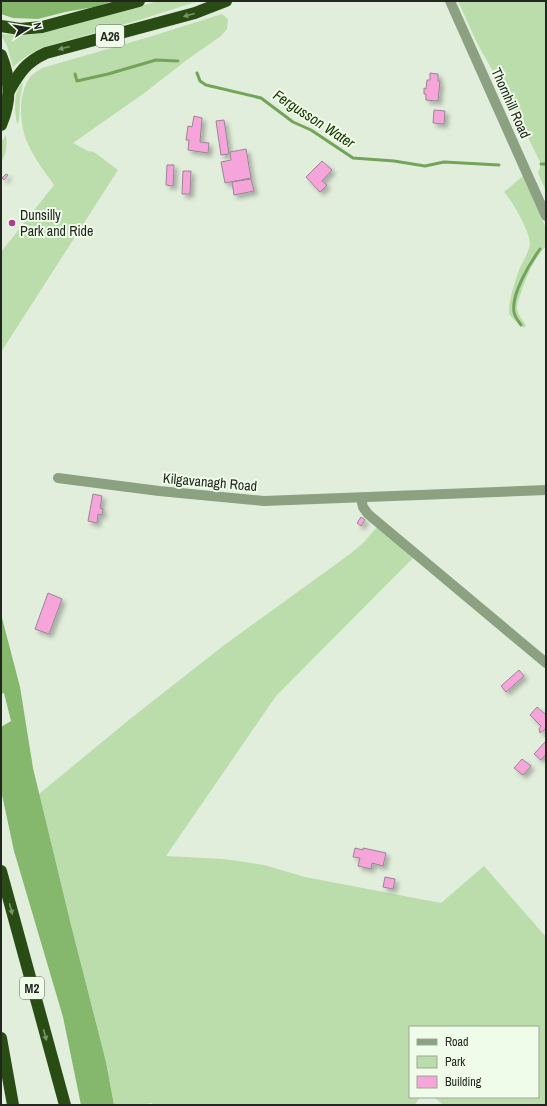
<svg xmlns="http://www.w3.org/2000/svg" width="547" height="1106" viewBox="0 0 547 1106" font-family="'Archivo Narrow',sans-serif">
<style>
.green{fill:#bbddac}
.forest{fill:#85b76c}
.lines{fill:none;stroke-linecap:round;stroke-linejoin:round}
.stream{stroke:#73a45a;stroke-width:3}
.building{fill:#f6a5db;stroke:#998692;filter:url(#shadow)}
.minor{stroke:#8ba181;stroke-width:10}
.highway{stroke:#294c14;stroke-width:12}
.oneway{fill:#789269}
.poi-dot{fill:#b13b91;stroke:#effce9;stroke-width:1.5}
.labels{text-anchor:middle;stroke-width:4;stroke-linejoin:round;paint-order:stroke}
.shield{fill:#effce9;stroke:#5f665c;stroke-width:1}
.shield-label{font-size:13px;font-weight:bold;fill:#21261f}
.street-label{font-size:14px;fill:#21261f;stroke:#effce9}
.poi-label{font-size:14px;fill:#21261f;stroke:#effce9;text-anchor:start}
.water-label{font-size:15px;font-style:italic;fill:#173701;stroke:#effce9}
</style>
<defs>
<filter id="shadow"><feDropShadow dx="3.5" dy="3.5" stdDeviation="2" flood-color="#0004"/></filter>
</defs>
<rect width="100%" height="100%" fill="#e2eedc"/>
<g class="green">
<polygon points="158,1 199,1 136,21 41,48 25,57 13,67 7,46 1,35 1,34 28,35 59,29"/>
<polygon points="458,1 546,1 546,191 538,173 541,164 515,111 477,43"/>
<path d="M222 14 228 19 227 29 221 36 188 59 143 94 73 143 88 151 94 152 118 170 1 352V252L54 185C45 172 34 158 28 144 19 125 17 91 32 75 34 73 38 71 42 68L149 37Z"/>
<path d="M23 82 20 99 19 121 17 124C15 109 12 94 23 82Z"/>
<path d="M6 135C7 145 7 153 1 162V142Z"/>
<path d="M523 176 546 228V246C533 260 527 275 521 293 519 298 517 303 517 308 518 314 522 320 526 325L524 328C520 324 513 320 510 315 506 308 516 278 519 270 522 263 529 252 530 244 530 232 513 202 504 192Z"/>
<polygon points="377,527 415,556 276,696 166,856 224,859 264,865 305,877 441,903 484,866 546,937 546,1105 443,1105 434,1097 538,1097 538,1027 410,1027 410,1097 420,1097 415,1105 157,1105 150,1103 147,1105 114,1105 106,1062 71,925 39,794 130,719 223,646 350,554 363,543"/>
</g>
<g class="forest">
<polygon points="1,1 113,1 94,7 65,12 38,19 13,18 1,14"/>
<polygon points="1,614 20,687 33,768 71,925 106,1062 114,1105 81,1105 63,1017 14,851 1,790 1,727 11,721 4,693 1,694"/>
</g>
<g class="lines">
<g class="stream">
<polyline points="197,73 200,81 206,85 261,98 293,122 311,130 353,158 394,161 425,166 444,162 499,165"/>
<polyline points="75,74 77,81 108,74 156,60 178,61"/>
<polyline points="541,164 546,164"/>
<path d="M521 325C518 321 515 317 514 312 511 294 530 263 540 249"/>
</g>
</g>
<g class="building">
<polygon points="430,73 438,74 438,81 440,81 438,101 426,100 426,94 424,94 424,88 426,89 427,80 430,80"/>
<polygon points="434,110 445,111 444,124 433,123"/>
<polygon points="194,116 202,118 200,142 209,143 208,153 188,150 189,140 186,140 188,126 192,127"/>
<polygon points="224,120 229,154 221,155 216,121"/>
<polygon points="246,149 251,178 225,183 221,162 231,160 230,152"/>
<polygon points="322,161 332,170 322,181 327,185 320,192 306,177"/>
<polygon points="167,165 174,165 173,186 166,185"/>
<polygon points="183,171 191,171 190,194 182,194"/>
<polygon points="6,174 8,175 4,180 2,178"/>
<polygon points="251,179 254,191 234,195 232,182"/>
<polygon points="93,494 102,496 100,508 103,509 102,515 98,514 97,523 88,521"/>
<polygon points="361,517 365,520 361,526 357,523"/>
<polygon points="48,593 62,599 49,634 35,629"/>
<polygon points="519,670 524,676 506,692 501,686"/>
<polygon points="537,707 546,715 546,730 545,729 540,733 539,729 541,726 530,715"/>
<polygon points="546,741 546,754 541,760 534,754"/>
<polygon points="522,759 531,766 523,775 514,768"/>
<polygon points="355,848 363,850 363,848 386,853 383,866 372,863 371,869 358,866 360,858 353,857"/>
<polygon points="385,877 395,879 393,889 383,887"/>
</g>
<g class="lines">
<g class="minor">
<polyline points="450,1 546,216"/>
<polyline points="58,478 159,491 264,501 546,490"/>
<polyline points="361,498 363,507 368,514 546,663"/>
</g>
<g class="highway">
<polyline points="1,26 20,29 42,27 139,1"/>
<path d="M1 55C11 79 11 102 1 125"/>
<path d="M9 91C19 73 26 62 46 53L195 13 226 1"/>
<polyline points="1,871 65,1105"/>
<polyline points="1,1038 13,1105"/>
</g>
</g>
<defs><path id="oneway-solid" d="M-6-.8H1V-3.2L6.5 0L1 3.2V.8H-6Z"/></defs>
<g class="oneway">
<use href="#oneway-solid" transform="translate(189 15) rotate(165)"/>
<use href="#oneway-solid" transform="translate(64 48) rotate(165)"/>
<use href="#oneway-solid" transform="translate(11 909) rotate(75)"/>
<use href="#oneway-solid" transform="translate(45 1035) rotate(75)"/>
</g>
<circle class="poi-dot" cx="12" cy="223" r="4"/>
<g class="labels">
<g class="shield">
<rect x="96" y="25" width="28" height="22" rx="3"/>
<rect x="20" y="977" width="24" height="22" rx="3"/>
</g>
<g class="shield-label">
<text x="110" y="41">A26</text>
<text x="32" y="993">M2</text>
</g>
<g class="street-label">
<text transform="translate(511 103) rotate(66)" y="5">Thornhill Road</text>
<text transform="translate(210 482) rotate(5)" y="5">Kilgavanagh Road</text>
</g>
<g class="poi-label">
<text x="20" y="220">Dunsilly<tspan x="20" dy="16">Park and Ride</tspan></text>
</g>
<g class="water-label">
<text transform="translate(314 119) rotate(33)" y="5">Fergusson Water</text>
</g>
</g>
<rect width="547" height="1106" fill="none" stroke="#21261f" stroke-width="4"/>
<rect x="409" y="1026" width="130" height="72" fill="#effce9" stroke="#9da698"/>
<rect x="417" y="1039" width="20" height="6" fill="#8ba181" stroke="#9da698"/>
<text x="445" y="1046" font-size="12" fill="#21261f">Road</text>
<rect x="417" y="1056" width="20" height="12" fill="#bbddac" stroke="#9da698"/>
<text x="445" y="1066" font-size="12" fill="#21261f">Park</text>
<rect x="417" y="1076" width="20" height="12" fill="#f6a5db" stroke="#9da698"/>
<text x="445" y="1086" font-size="12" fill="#21261f">Building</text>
<g transform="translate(28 28) rotate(78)" stroke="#effce9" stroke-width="3" paint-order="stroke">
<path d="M0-3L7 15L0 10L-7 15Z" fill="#21261f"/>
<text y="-6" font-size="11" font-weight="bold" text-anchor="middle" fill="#21261f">N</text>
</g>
</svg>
